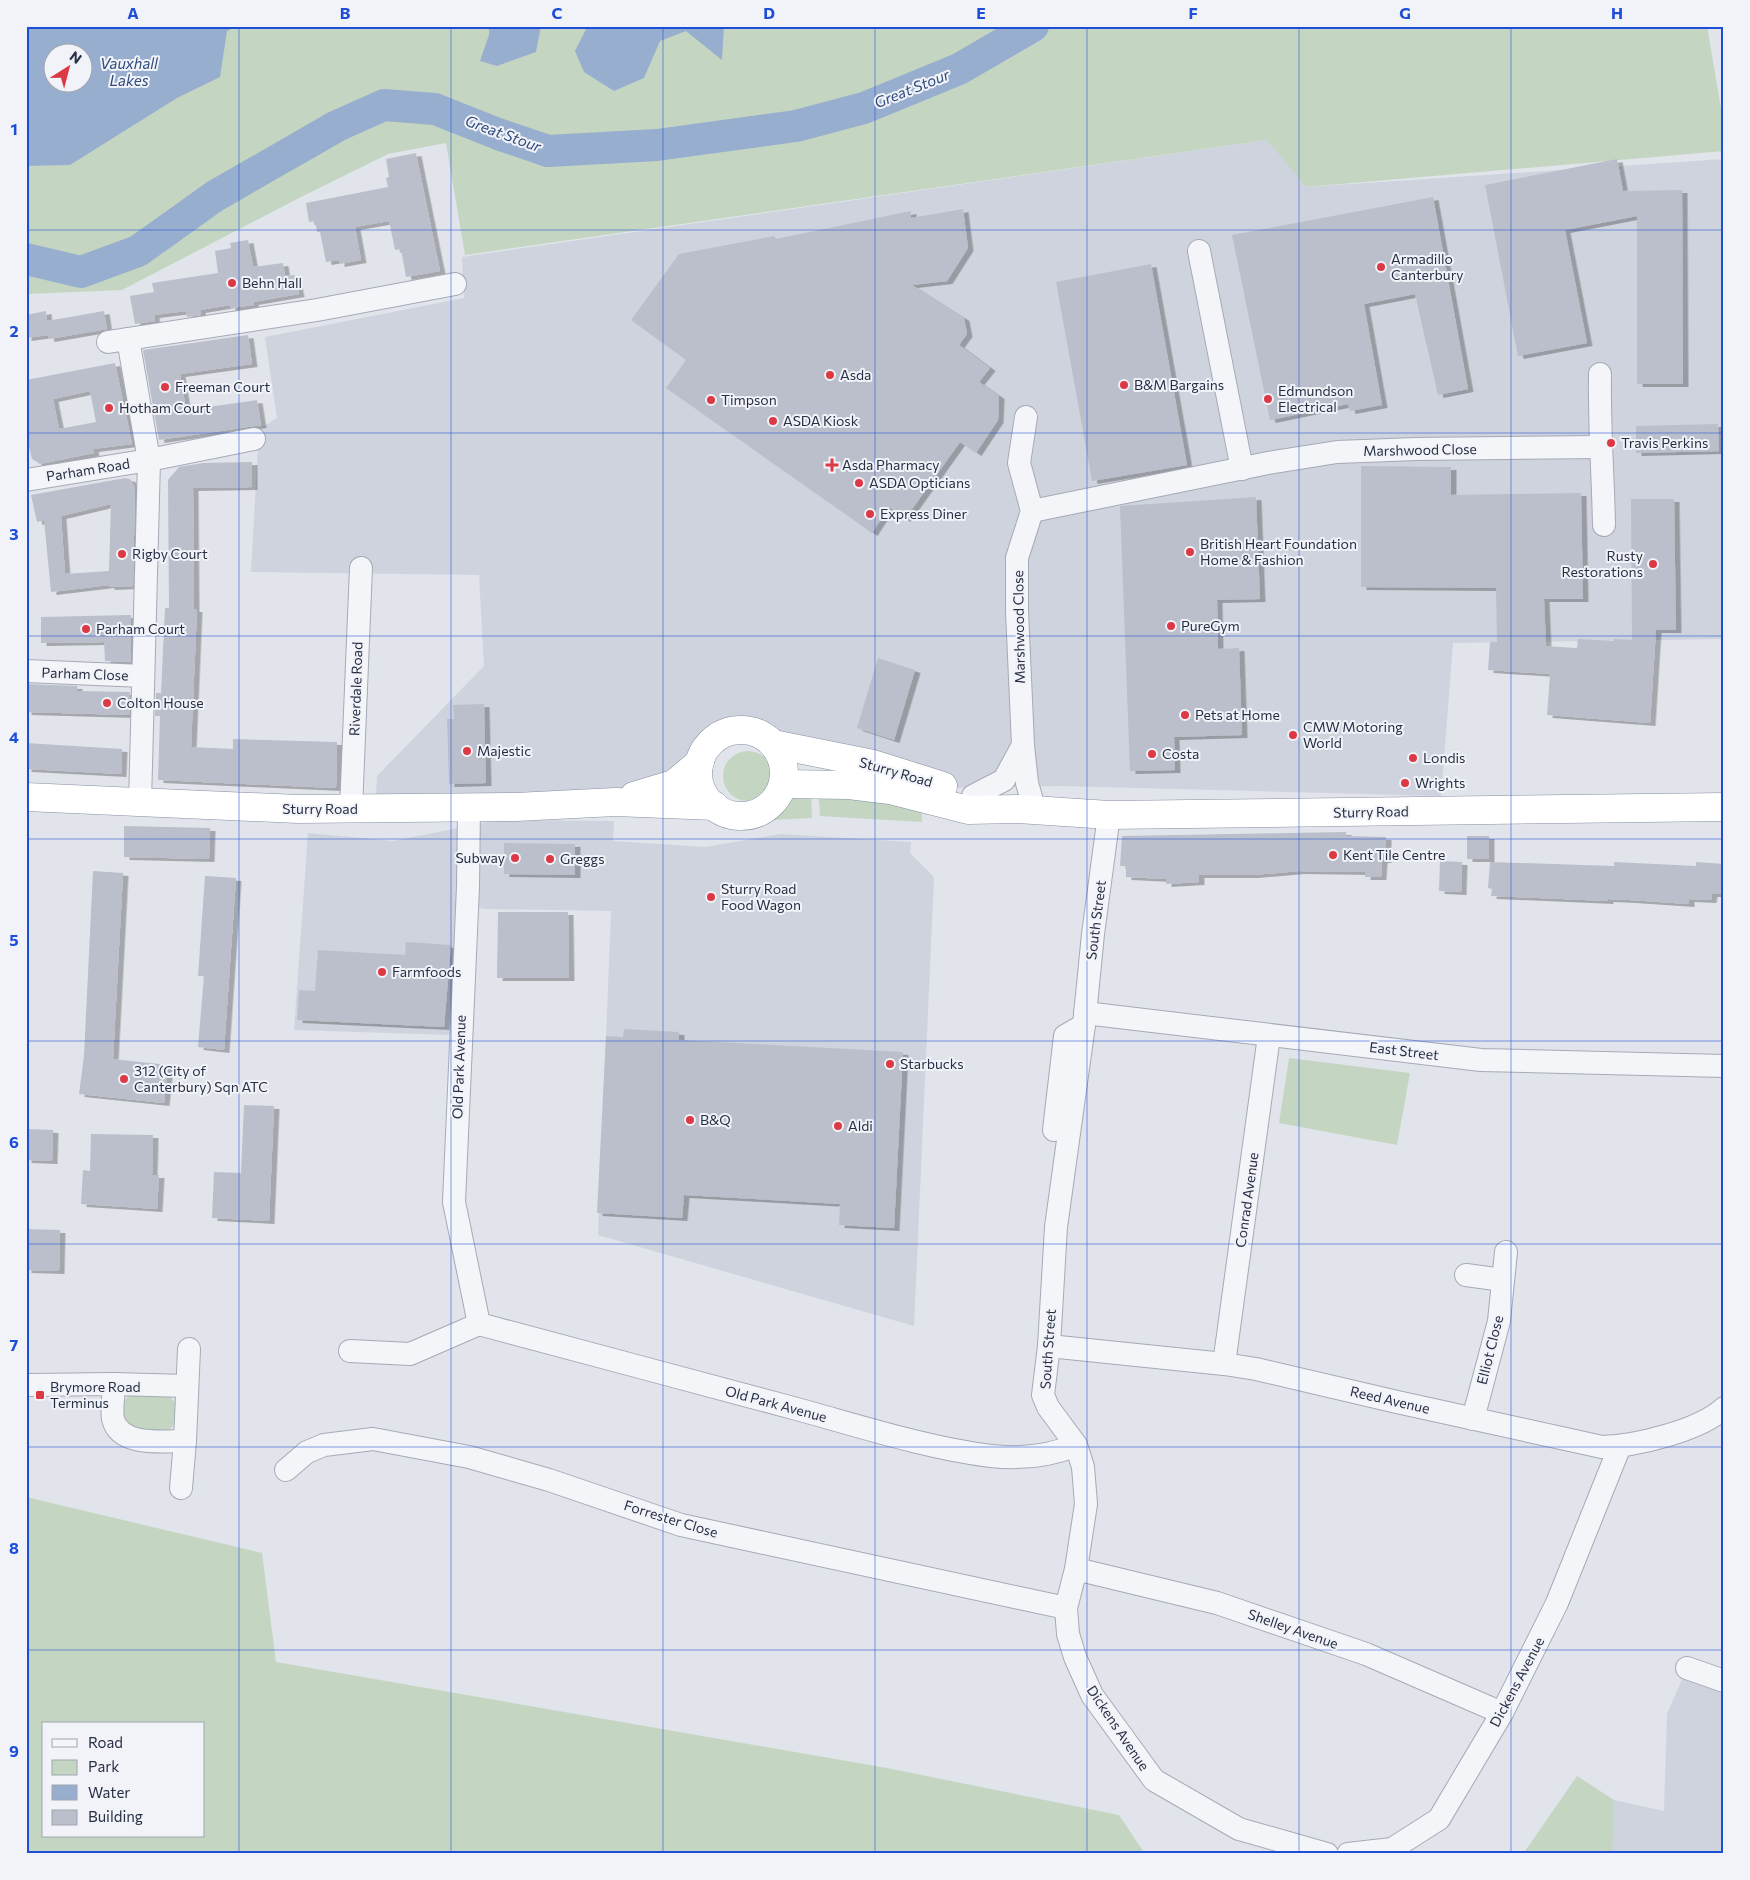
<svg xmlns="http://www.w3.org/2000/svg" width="1750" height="1880" viewBox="0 0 1750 1880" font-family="Commissioner,sans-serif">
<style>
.built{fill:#cfd3dd}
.green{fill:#c4d6c1;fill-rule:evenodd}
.water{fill:#98aecf;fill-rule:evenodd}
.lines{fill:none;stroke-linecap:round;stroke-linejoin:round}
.river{stroke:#98aecf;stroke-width:32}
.building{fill:#babfcb;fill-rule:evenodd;filter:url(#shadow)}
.minor-casing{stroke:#a5aab6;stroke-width:24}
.highway-casing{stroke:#878fa3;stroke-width:29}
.minor{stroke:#f4f5f9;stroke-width:22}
.highway{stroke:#fff;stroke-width:28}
.grid{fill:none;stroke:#1d4ed8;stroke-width:1;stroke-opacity:0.55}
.poi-dot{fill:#dc3944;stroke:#f1f3f8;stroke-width:2}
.labels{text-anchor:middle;stroke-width:4;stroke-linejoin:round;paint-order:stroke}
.poi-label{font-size:14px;fill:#272f45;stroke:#f1f3f8;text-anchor:start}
.street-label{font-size:14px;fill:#272f45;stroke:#f1f3f8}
.water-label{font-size:15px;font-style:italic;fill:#2d4a7d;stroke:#f1f3f8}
.neatline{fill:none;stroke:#1d4ed8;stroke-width:2}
.grid-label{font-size:16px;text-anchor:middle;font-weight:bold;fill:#1d4ed8}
</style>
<defs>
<filter id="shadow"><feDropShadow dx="5.5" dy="3" stdDeviation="0" flood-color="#0004"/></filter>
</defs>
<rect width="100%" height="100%" fill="#e1e4eb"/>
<g class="built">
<polygon points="1268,140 1306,187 1724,159 1724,639 1453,643 1441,796 1063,786 952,788 770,741 755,732 741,730 726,733 718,737 711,742 703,755 615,802 376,796 377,776 484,666 479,575 251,572 259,429 277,418 265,337 464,298 462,257"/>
<polygon points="498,820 614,821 613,841 705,847 781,834 911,842 910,853 934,877 914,1326 598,1235 611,911 486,909 456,904 452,1035 294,1030 308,833 393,841"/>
<polygon points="1687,1668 1724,1681 1724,1854 1604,1854 1614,1800 1664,1811 1667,1714"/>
</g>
<g class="green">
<path d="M26 26H1707L1724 126V151L1306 187 1267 140 465 255 446 143 388 154 299 198 122 290 26 294ZM52 52H82V82H52Z"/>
<circle cx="748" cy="776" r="25"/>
<polygon points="818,788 922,808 922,822 820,816"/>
<path d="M811 791 812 818 771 820C779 802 794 796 811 791Z"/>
<polygon points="1289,1058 1410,1073 1397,1145 1279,1123"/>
<path d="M136 1393C145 1394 161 1392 168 1396 183 1405 178 1421 169 1431L126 1428 120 1408 128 1396Z"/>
<path d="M26 1497 262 1553 276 1662 887 1768 1119 1815 1145 1854H26ZM44 1724H204V1836H44Z"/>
<polygon points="1577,1776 1614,1800 1612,1854 1523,1854"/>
</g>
<g class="water">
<path d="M26 26H238L227 31 220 77 177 98 70 165 26 166ZM52 52H82V82H52Z"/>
<polygon points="489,26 541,26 536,52 497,66 480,61 489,35"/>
<polygon points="593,26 724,26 722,60 686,31 660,41 644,78 614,91 584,72 575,51 586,29 599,29"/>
</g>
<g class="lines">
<polyline class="river" points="26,259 81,272 138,251 215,196 337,126 384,105 435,109 498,134 548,151 657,145 796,126 864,108 959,69 1033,26"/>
</g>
<g class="building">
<polygon points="416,153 440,271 406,277 401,249 395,250 389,221 355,227 361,260 339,264 339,260 326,262 320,232 317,232 315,221 309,222 306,203 388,187 386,178 389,177 386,159"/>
<polygon points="1617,159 1623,191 1682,190 1683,384 1637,384 1637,216 1565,230 1587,343 1518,356 1485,185"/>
<polygon points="1433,197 1468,389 1438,395 1415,294 1364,304 1382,405 1350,411 1348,404 1270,420 1232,235"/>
<polygon points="963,209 968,248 947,281 912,285 964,318 967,334 959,345 990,368 979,382 999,396 998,420 976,453 960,442 905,519 889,507 872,533 666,388 686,360 631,320 679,254 774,236 776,239 911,211 911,218"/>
<polygon points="248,240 253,267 283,263 285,276 295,275 299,294 253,302 254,305 230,308 230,305 200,310 201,315 187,317 186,311 154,315 155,321 135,324 130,296 154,292 152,283 218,273 215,251 231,248 230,243"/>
<polygon points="1151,264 1187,465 1092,481 1056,282"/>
<polygon points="46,311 47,321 104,311 107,329 49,339 48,335 26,338 26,315"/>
<polygon points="248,335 252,364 180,374 186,410 257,400 261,425 159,440 143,350"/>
<path d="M115 363 132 444 93 449 94 453 40 464 32 459 26 433V380ZM90 391 96 422 59 429 53 399Z"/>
<polygon points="1718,424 1719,451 1636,453 1636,426"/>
<polygon points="252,462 252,487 193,488 194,609 197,609 191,747 233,749 233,739 337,742 336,788 158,780 160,716 155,716 156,693 161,693 165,608 169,608 168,480 179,467 203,463"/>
<polygon points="1361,466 1451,467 1451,495 1581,493 1583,599 1544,599 1546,646 1577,648 1578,639 1614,641 1614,639 1632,640 1631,499 1674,499 1676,630 1656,630 1650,723 1547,715 1550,674 1488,670 1490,642 1497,642 1496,588 1361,587"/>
<path d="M125 478 130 479 135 488 133 586 109 587V585L51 592 44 520 37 522 31 495ZM111 504 109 571 65 574 61 516Z"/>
<polygon points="1256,497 1260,599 1217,600 1218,649 1239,648 1242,735 1174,737 1175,770 1130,771 1120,506"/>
<polygon points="131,615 131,662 105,661 104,642 41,643 41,617"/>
<polygon points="878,658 915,670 894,740 857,728"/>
<polygon points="26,684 77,686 77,691 130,692 129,715 26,712"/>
<polygon points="484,704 486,783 449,784 447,719 454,719 453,705"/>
<polygon points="26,743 122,749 121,774 26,769"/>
<polygon points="124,826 210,828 209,859 124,857"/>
<polygon points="1346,832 1346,836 1386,837 1386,860 1382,860 1381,877 1365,877 1365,872 1299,871 1253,875 1199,875 1199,882 1166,884 1166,879 1126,877 1126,866 1120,866 1122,836"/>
<rect x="1467" y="836" width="22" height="23"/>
<polygon points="504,843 575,844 575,875 504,874"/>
<polygon points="1440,861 1462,862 1461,892 1439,891"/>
<polygon points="1490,862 1614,866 1614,862 1696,866 1696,862 1724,864 1724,894 1712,894 1711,900 1689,899 1689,904 1630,900 1608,899 1608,901 1491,896 1492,889 1488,888"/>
<polygon points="93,871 123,873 113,1059 168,1065 164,1103 79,1094 84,1056"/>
<polygon points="205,876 236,878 224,1050 198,1047 204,976 198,976"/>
<polygon points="498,912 568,912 569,978 497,978"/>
<polygon points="406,942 451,945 444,1027 297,1020 299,990 315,991 318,950 405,955"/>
<polygon points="624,1029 679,1032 679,1040 903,1052 894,1228 839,1225 840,1204 684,1195 682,1218 597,1213 606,1036 623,1037"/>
<polygon points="244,1105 274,1106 269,1221 212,1218 214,1172 241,1173"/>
<polygon points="26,1129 53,1130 52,1161 26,1160"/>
<polygon points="91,1134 153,1135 152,1175 159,1175 157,1209 81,1204 83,1170 90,1171"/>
<polygon points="26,1229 60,1230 59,1271 26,1270"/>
</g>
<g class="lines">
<g class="minor-casing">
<g id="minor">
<polyline points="1199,251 1242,469"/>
<polyline points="128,339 149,460 140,803"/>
<polyline points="108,342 317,310 455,284"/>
<path d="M1600 374C1599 424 1603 474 1604 525"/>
<polyline points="1026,417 1019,463 1032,511 1017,558 1017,611 1023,745 1027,783 1035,811"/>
<polyline points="26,480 149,460 254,439"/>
<polyline points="1032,511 1268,463 1337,452 1416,449 1601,447"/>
<polyline points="26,671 143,676"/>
<polyline points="973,796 1004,780 1023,745"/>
<path d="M469 808 468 887 454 1202 479 1324C584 1352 688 1380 793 1408 856 1425 926 1448 991 1456 1020 1459 1050 1456 1076 1445"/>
<polyline points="351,809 361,568"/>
<polyline points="1109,815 1093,934 1084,1025 1056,1227 1049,1346 1043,1395 1048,1407 1076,1445 1083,1467 1086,1504 1076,1569 1066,1608 1068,1634 1075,1657 1092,1695 1154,1780 1239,1829 1327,1854"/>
<polyline points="1085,1013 1481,1060 1724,1066"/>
<polyline points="1054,1130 1065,1036 1084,1025"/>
<polyline points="1466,1275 1503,1280"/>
<path d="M1049 1346 1224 1364 1256 1369 1397 1402 1602 1447C1635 1446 1699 1431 1724 1408"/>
<polyline points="350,1351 410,1354 479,1324"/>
<polyline points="1224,1364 1269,1036"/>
<path d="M114 1384C114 1395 111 1408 113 1419 120 1447 163 1441 185 1441"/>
<polyline points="26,1385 114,1384 187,1386"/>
<polyline points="1473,1419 1499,1321 1506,1252"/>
<polyline points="286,1470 307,1452 324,1445 373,1439 469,1457 549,1480 681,1525 1066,1608"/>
<polyline points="181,1488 185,1441 189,1349"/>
<polyline points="1076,1569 1217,1603 1366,1654 1502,1713"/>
<polyline points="1687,1668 1724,1681"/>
<polyline points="1348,1854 1392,1849 1439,1819 1502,1713 1557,1603 1620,1446"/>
</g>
</g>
<g class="highway-casing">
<g id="highway">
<circle cx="741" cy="773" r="43"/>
<polyline points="773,744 873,764 943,786"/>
<polyline points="783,784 849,785 890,790 968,810 1018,809 1109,815 1724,807"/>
<polyline points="634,796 674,784 700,762"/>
<polyline points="26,797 298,809 516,807 615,802 715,806"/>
</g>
</g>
<use href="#minor" class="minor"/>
<use href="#highway" class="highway"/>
</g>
<path class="grid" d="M239 26V1854M451 26V1854M663 26V1854M875 26V1854M1087 26V1854M1299 26V1854M1511 26V1854M26 230H1724M26 433H1724M26 636H1724M26 839H1724M26 1041H1724M26 1244H1724M26 1447H1724M26 1650H1724"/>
<g class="poi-dot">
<circle cx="1381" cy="267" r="5"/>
<circle cx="232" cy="283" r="5"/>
<circle cx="830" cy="375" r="5"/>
<circle cx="1124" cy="385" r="5"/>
<circle cx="165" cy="387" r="5"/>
<circle cx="1268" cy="399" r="5"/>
<circle cx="711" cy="400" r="5"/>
<circle cx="109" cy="408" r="5"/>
<circle cx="773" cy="421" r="5"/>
<circle cx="1611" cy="443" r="5"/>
<path d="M829.5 457.5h5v5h5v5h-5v5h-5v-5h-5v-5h5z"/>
<circle cx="859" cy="483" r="5"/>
<circle cx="870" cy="514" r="5"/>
<circle cx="1190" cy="552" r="5"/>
<circle cx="122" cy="554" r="5"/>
<circle cx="1653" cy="564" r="5"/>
<circle cx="1171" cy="626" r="5"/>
<circle cx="86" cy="629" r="5"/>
<circle cx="107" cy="703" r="5"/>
<circle cx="1185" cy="715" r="5"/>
<circle cx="1293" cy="735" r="5"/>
<circle cx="467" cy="751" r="5"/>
<circle cx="1152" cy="754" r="5"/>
<circle cx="1413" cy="758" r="5"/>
<circle cx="1405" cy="783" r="5"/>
<circle cx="1333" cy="855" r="5"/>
<circle cx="515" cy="858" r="5"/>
<circle cx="550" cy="859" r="5"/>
<circle cx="711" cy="897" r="5"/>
<circle cx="382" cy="972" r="5"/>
<circle cx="890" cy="1064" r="5"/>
<circle cx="124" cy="1079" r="5"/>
<circle cx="690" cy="1120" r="5"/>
<circle cx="838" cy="1126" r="5"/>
<rect x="35" y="1390" width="10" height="10" rx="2.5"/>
</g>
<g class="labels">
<g class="poi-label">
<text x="1391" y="264">Armadillo<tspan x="1391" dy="16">Canterbury</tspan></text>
<text x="242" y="288">Behn Hall</text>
<text x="840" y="380">Asda</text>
<text x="1134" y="390">B&amp;M Bargains</text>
<text x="175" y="392">Freeman Court</text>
<text x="1278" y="396">Edmundson<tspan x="1278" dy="16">Electrical</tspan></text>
<text x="721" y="405">Timpson</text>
<text x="119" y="413">Hotham Court</text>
<text x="783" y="426">ASDA Kiosk</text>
<text x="1621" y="448">Travis Perkins</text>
<text x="842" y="470">Asda Pharmacy</text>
<text x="869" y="488">ASDA Opticians</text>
<text x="880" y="519">Express Diner</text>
<text x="1200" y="549">British Heart Foundation<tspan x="1200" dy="16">Home &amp; Fashion</tspan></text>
<text x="132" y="559">Rigby Court</text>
<text x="1643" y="561" text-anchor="end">Rusty<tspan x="1643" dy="16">Restorations</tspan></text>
<text x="1181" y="631">PureGym</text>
<text x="96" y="634">Parham Court</text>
<text x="117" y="708">Colton House</text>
<text x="1195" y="720">Pets at Home</text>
<text x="1303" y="732">CMW Motoring<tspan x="1303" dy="16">World</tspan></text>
<text x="477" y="756">Majestic</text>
<text x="1162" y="759">Costa</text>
<text x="1423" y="763">Londis</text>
<text x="1415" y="788">Wrights</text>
<text x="1343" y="860">Kent Tile Centre</text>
<text x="505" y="863" text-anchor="end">Subway</text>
<text x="560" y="864">Greggs</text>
<text x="721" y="894">Sturry Road<tspan x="721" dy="16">Food Wagon</tspan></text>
<text x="392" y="977">Farmfoods</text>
<text x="900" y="1069">Starbucks</text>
<text x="134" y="1076">312 (City of<tspan x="134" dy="16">Canterbury) Sqn ATC</tspan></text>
<text x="700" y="1125">B&amp;Q</text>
<text x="848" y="1131">Aldi</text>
<text x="50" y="1392">Brymore Road<tspan x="50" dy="16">Terminus</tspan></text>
</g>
<g class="street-label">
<text transform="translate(1420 450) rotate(-1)" y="5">Marshwood Close</text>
<text transform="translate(88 470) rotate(-9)" y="5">Parham Road</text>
<text transform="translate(1019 627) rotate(-91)" y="5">Marshwood Close</text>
<text transform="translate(85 674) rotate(2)" y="5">Parham Close</text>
<text transform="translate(356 689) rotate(-88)" y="5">Riverdale Road</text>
<text transform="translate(896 772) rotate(16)" y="5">Sturry Road</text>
<text x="320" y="814">Sturry Road</text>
<text transform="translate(1371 812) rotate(-1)" y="5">Sturry Road</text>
<text transform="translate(1096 920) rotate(-83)" y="5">South Street</text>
<text transform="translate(1404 1051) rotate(7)" y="5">East Street</text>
<text transform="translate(459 1067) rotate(-88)" y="5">Old Park Avenue</text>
<text transform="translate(1247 1200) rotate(-82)" y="5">Conrad Avenue</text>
<text transform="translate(1048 1349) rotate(-86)" y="5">South Street</text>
<text transform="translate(1490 1350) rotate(-76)" y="5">Elliot Close</text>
<text transform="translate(1390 1400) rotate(13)" y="5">Reed Avenue</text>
<text transform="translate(776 1404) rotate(15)" y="5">Old Park Avenue</text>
<text transform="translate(671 1519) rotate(17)" y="5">Forrester Close</text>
<text transform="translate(1293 1629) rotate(19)" y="5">Shelley Avenue</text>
<text transform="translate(1517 1682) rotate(-62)" y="5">Dickens Avenue</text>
<text transform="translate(1118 1728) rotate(56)" y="5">Dickens Avenue</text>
</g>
<g class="water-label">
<text x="129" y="69">Vauxhall<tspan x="129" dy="17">Lakes</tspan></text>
<text transform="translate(912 89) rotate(-22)" y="5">Great Stour</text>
<text transform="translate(503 134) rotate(20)" y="5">Great Stour</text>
</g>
</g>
<rect width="1750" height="1880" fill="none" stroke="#f1f3f8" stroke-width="55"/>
<rect x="42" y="1722" width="162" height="115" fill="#f1f3f8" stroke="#a0a5b0"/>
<rect x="52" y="1739" width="25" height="8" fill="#f4f5f9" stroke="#a0a5b0"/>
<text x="88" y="1748" font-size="15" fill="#272f45">Road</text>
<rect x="52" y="1760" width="25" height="15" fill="#c4d6c1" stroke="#a0a5b0"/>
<text x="88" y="1772" font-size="15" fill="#272f45">Park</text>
<rect x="52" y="1785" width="25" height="15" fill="#98aecf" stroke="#a0a5b0"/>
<text x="88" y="1798" font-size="15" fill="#272f45">Water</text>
<rect x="52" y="1810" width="25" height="15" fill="#babfcb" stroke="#a0a5b0"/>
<text x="88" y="1822" font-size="15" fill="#272f45">Building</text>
<g transform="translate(68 68) rotate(36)"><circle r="24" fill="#f1f3f8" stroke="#a0a5b0"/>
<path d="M0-4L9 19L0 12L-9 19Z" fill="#dc3944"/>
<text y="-8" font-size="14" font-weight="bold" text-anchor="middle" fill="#272f45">N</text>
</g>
<rect x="28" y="28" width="1694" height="1824" class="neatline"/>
<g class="grid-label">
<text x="133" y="19">A</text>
<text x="345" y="19">B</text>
<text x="557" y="19">C</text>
<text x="769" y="19">D</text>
<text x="981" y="19">E</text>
<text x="1193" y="19">F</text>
<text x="1405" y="19">G</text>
<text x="1617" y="19">H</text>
<text x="14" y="135">1</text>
<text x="14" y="337">2</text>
<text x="14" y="540">3</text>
<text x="14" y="743">4</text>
<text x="14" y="946">5</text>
<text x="14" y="1148">6</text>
<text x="14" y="1351">7</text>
<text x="14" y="1554">8</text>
<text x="14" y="1757">9</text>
</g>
</svg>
